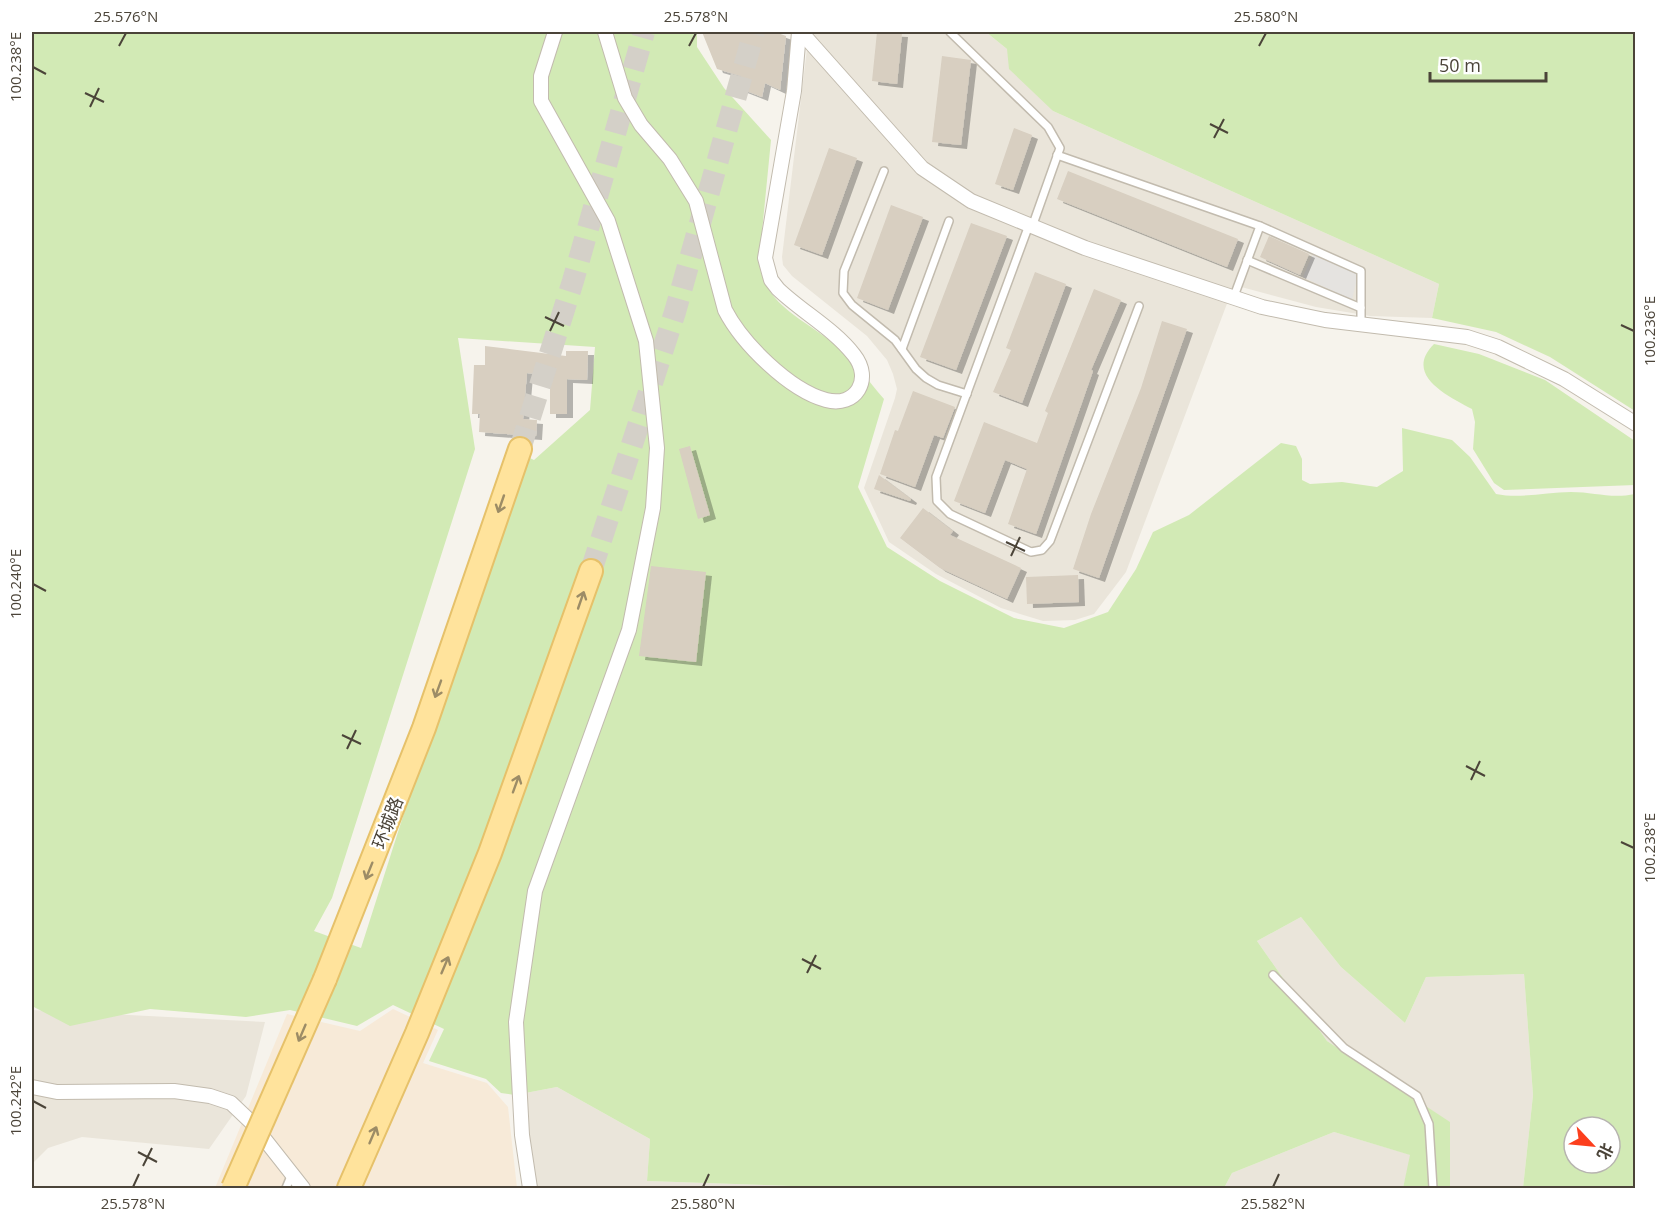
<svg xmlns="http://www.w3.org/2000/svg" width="1667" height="1220" viewBox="0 0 1667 1220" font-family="'Open Sans','Noto Sans SC',sans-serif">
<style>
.residential{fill:#eae5da}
.commercial{fill:#f7ead8}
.green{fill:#d2eab5;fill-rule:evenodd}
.parking{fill:#e5e3e0}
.building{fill:#d8cfc1;filter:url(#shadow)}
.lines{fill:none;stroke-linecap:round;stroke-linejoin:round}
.primary-tunnel{stroke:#d4d0c8;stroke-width:22;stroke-dasharray:22 11;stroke-linecap:butt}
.service-casing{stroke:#c2bbae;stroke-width:10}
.minor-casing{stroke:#c2bbae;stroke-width:16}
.primary-casing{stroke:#e6c16a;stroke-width:26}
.service{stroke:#fff;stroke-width:7}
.minor{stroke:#fff;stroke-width:14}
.primary{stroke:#ffe39c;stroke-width:22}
.primary-bridge-casing{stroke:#e6c16a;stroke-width:26;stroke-linecap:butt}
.primary-bridge{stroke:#ffe39c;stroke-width:22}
.oneway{stroke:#9c8c66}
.ticks{fill:none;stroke:#4b4439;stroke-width:2}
.labels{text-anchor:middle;stroke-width:4.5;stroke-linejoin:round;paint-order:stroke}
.street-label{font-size:18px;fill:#4b4439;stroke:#fff}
.neatline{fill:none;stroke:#4b4439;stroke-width:2}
.ticks-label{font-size:15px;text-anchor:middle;fill:#4b4439}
</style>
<defs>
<filter id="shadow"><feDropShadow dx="6" dy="4" stdDeviation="0" flood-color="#0004"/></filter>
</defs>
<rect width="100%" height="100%" fill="#f6f3ec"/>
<g class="residential">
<polygon points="809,32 986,32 1007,49 1053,111 1439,284 1432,318 1370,316 1316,307 1234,285 1126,572 1094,614 1075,620 1043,621 1001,608 936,574 889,542 864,488 895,398 897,389 893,374 887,360 867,336 792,276 783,265 782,257"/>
<polygon points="1301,917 1341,967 1405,1023 1426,977 1524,974 1533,1095 1523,1188 1450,1188 1449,1122 1327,1041 1257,941"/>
<polygon points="32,1010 265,1022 246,1096 209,1149 82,1137 48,1148 32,1164"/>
<polygon points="557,1087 650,1139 647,1181 850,1188 523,1188 515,1095"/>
<polygon points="1334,1132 1411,1155 1403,1188 1224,1188 1232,1173"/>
</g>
<polygon class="commercial" points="393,1009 438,1030 423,1063 487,1083 508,1107 517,1188 215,1188 287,1014 360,1031"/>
<g class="green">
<path d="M32 32H697V47L724 88 771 140 759 262C765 307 806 319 838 347 855 361 869 382 884 399L858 487 887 547 940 581 1014 618 1064 628 1108 612 1136 569 1153 532 1189 515 1281 443 1296 446 1302 459V480L1310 484 1342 482 1377 487 1403 471 1402 428 1452 440 1470 457 1496 494C1521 499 1546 492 1571 492 1594 492 1611 499 1635 494V1188H1523L1533 1095 1524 974 1426 977 1405 1023 1341 967 1301 917 1257 941 1327 1041 1450 1122V1188H1403L1410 1155 1334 1132 1232 1173 1224 1188H850L647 1181 650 1139 557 1087 515 1095 501 1093 486 1079 429 1061 444 1029 393 1005 357 1026 290 1010 246 1017 150 1009 70 1026 32 1006ZM458 338 595 347 590 410 534 460 519 453 361 948 314 931 332 898 475 449ZM1574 1127H1610V1163H1574Z"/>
<polygon points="986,32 1635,32 1635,411 1550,357 1496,332 1432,318 1439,284 1053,111 1009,69 1007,49"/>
<path d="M1434 344 1479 354 1545 380 1635 441V485L1504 490 1494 483 1473 449 1475 422 1472 409C1448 396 1403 375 1434 344Z"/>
</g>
<polygon class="parking" points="1313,254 1358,274 1352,300 1303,277"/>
<g class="building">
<polygon points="702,32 775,32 786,36 780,90 765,83 762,97 739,88 741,76 717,69"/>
<polygon points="877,32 902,33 897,84 872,81"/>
<polygon points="942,56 971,60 961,145 932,142"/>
<polygon points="1014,128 1032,135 1013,190 995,184"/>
<polygon points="829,148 857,158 822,255 794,245"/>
<polygon points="1068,171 1238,239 1227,267 1057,199"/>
<polygon points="891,205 923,217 888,310 857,298"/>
<polygon points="971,223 1007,236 956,370 920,357"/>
<polygon points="1269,236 1309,254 1300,275 1260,257"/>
<polygon points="1035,272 1066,284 1022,403 993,392 1011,350 1006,348"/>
<polygon points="1094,289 1121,300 1091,370 1093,371 1036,534 1008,524 1027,469 1005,460 985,513 954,501 984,422 1037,443 1048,413 1045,411"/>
<polygon points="1162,321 1187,329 1099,578 1073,569 1091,514 1141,388"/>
<polygon points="485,346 566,356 566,351 588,351 587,380 567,379 567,414 550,414 550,375 527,373 523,419 537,420 536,436 479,432 480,414 472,414 474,365 485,365"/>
<polygon points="913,391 955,407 943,438 934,435 915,487 880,474 895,430 898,431"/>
<polygon points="690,446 710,515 698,519 679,449"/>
<polygon points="879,475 911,499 910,501 874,489"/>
<polygon points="923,508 953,531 950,535 1021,568 1007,599 940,568 900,538"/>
<polygon points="651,566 706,572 696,662 639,656"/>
<polygon points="1078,575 1079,602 1027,604 1026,577"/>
</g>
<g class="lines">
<g class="primary-tunnel">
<polyline points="520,449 573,281 644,32"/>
<polyline points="591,571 675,312 754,32"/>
</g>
<g class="service-casing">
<g id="service">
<polyline points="950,32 1048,127 1060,148 1032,227"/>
<polyline points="1057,155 1260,226 1361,271 1361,323"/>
<polyline points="884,171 844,271 843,293 852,305 895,340 916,369 926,378 938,385 967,394"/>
<polyline points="1029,225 936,477 937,501 950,514 1031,552 1042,550 1050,541 1139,306"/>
<polyline points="1247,260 1361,308"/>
<polyline points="1233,299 1260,226"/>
<polyline points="902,349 949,221"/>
<polyline points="1273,975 1344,1048 1417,1096 1429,1124 1433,1188"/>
<polyline points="286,1188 291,1176"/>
</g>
</g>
<g class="minor-casing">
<g id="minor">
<path d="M605 32 625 98 641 125 670 159 696 201 725 310C742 343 789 390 826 400 856 408 873 379 854 355 834 329 802 312 778 289L771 280 765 258 794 91 799 32"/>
<polyline points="801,32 922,168 971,201 1085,248 1262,307 1325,320 1467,337 1498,347 1564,379 1636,424"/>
<polyline points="32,1087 57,1092 174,1091 210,1096 231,1103 251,1122 303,1188"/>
<polyline points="530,1188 522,1135 516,1022 535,891 629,630 653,508 657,448 646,341 608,221 541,101 541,76 555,32"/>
</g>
</g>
<g class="primary-casing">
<g id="primary">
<polyline points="325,979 424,728 520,449"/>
<polyline points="349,1188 417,1033 490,853 591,571"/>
</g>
</g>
<use href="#service" class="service"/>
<use href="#minor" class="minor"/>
<use href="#primary" class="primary"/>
<g class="primary-bridge-casing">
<polyline id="primary-bridge" points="233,1188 325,979"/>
</g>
<use href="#primary-bridge" class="primary-bridge"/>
</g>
<defs><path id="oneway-shaft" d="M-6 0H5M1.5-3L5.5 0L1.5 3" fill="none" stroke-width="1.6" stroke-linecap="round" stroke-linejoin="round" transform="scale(1.5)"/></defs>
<g class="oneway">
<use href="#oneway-shaft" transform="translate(501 504) rotate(109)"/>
<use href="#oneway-shaft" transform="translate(581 600) rotate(-71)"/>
<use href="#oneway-shaft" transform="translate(438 689) rotate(110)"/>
<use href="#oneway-shaft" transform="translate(516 784) rotate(-70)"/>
<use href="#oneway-shaft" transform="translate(369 871) rotate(112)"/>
<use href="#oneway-shaft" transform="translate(445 965) rotate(-67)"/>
<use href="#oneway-shaft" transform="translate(302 1033) rotate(113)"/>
<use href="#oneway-shaft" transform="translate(373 1135) rotate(-67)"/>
</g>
<path class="ticks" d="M119 46 126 33M689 46 696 33M1259 46 1266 33M33 67 46 74M85 93 104 102M90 107 99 88M1210 124 1228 133M1214 138 1224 119M545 317 564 326M1621 325 1634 331M550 331 559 312M1006 542 1025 551M1011 556 1020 537M33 584 46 591M342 735 361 744M347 749 356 730M1466 766 1485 776M1471 780 1480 761M1621 842 1634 848M802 959 821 969M807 973 816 955M33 1101 46 1108M138 1152 157 1162M143 1166 152 1148M133 1187 139 1174M703 1187 709 1174M1273 1187 1279 1174"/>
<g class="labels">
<g class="street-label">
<text transform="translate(388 823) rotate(-69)" y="6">环城路</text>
</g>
</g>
<rect width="1667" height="1220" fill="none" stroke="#ffffff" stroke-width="66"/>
<g transform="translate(1592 1145) rotate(116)"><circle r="28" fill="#ffffff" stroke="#b7b4b0" stroke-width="1.5"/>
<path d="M0-4.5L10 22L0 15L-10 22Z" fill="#fc3f1d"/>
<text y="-9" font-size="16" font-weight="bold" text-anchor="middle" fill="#4b4439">北</text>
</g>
<path d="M1430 72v9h116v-9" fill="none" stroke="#4b4439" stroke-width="3"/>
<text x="1439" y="72" font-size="18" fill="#4b4439" stroke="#ffffff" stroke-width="4.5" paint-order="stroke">50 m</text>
<rect x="33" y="33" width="1601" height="1154" class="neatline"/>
<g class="ticks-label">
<text x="126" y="22">25.576°N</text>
<text x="696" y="22">25.578°N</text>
<text x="1266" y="22">25.580°N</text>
<text transform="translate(16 67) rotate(-90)" y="5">100.238°E</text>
<text transform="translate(1650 331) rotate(-90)" y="5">100.236°E</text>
<text transform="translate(16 584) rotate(-90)" y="5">100.240°E</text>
<text transform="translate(1650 848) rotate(-90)" y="5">100.238°E</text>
<text transform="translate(16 1101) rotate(-90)" y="5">100.242°E</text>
<text x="133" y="1209">25.578°N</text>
<text x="703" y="1209">25.580°N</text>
<text x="1273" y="1209">25.582°N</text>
</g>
</svg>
